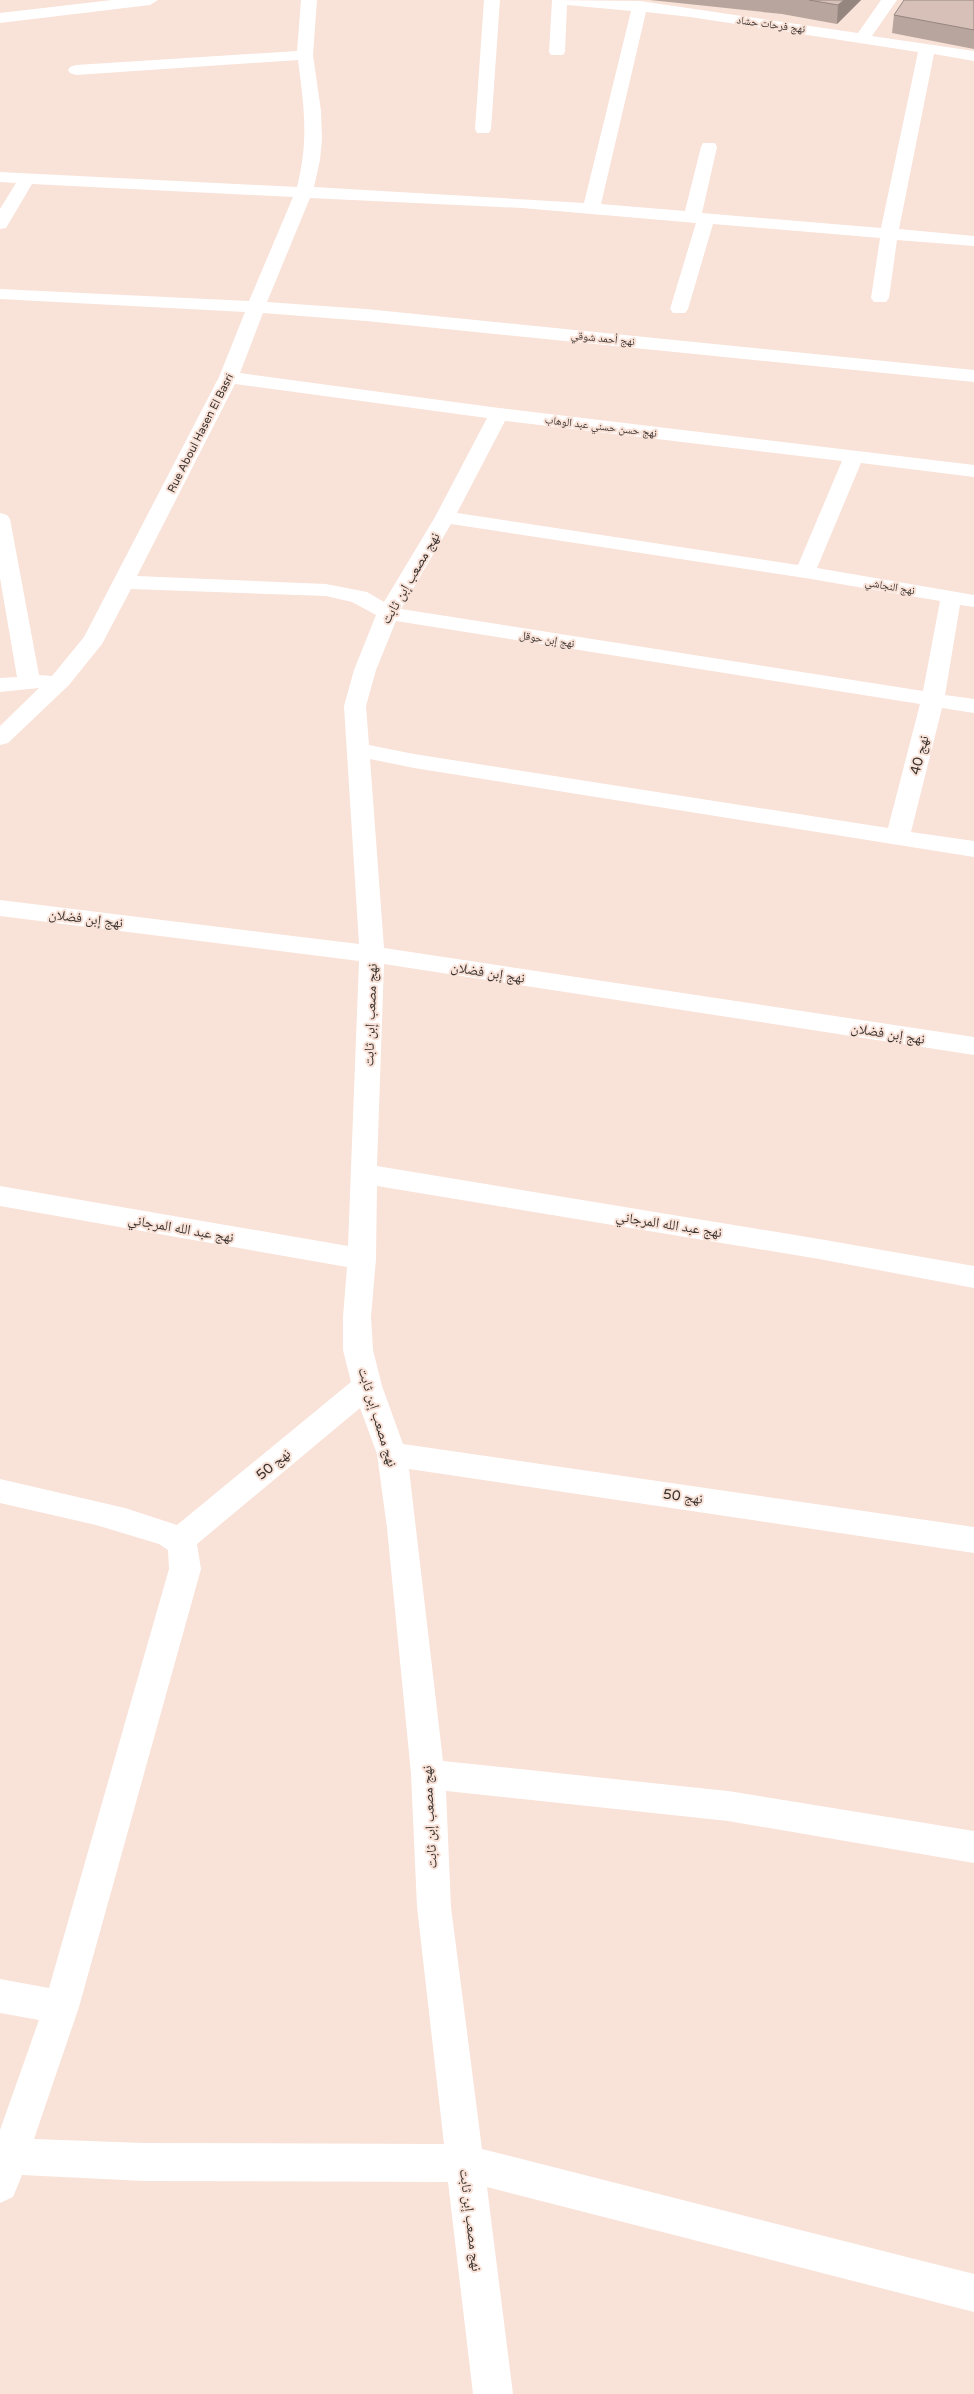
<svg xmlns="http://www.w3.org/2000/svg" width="974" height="2394" viewBox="0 0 974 2394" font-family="'Varela Round','Noto Naskh Arabic',sans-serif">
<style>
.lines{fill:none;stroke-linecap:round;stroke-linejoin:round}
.minor{fill:#fff;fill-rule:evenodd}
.wall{fill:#b8a59d}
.shaded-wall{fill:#968680}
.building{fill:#d6c0b7;stroke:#968680}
.labels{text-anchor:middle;stroke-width:4;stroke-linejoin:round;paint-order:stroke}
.far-street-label{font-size:11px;fill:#39312d;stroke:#f9e2d8}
.street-label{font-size:14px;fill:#39312d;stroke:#f9e2d8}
</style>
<rect width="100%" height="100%" fill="#f9e2d8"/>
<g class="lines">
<g class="minor">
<polygon points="112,0 158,0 150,5 0,23 0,13"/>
<path d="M301 0H317L313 55 321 111 322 139 320 160 314 187 584 203 631 11 567 5 565 52 563 55H551L549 52 552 0 640 1 858 33 881 0H897L872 36 974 51V61L934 54 899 229 974 236V246L897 240 889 298 886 302H874L871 298 880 238 713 224 688 309 685 313H673L670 309 696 223 522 208 310 198 267 302 366 309 974 370V382L366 321 263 313 240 373 499 408 974 465V477L861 463 817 568 974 595V607L960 605 945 695 974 699V713L942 708 911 832 974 841V857L414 768 370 759 384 948 974 1037V1055L384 964 377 1166 819 1239 974 1266V1288L819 1259 377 1186 376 1259 371 1317 373 1350 382 1386 403 1444 974 1527V1553L409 1469 443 1761 728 1791 974 1831V1863L728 1821 446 1791 451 1907 482 2149 974 2274V2312L487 2187 513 2394H473L448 2182 144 2181 22 2175 13 2197 0 2203V2130L39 2020 0 2013V1979L49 1988 169 1569 168 1550 159 1544 96 1525 0 1503V1479L125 1508 177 1525 351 1382 343 1350V1317L347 1267 0 1206V1186L348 1246 359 961 0 916V900L359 944 344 706 354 670 376 615 352 602 326 596 131 589 102 644 69 685 8 743 0 745V726L39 688 0 692V678L17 677 0 578V513L7 515 10 519 39 675 52 676 84 637 219 377 245 312 0 299V289L249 301 293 197 32 184 6 228 0 229V209L16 183 0 182V172L297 187C309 139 304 108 298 60L76 75 70 73 68 70 70 67 76 65 297 51ZM646 12 690 17 918 52 881 228 702 213 717 147 715 143H703L701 147 685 211 601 204ZM235 384 487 418 435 517 384 602 367 592 326 584 137 576ZM505 421 842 461 798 565 457 513ZM451 524 805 578 940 601 923 691 401 609ZM396 621 920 704 888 828 414 754 369 745 366 706 376 670ZM360 1408 377 1454 387 1528 411 1774 417 1907 444 2144 144 2143 34 2139 79 2007 201 1569 197 1544Z"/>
<polygon points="484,0 500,0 491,129 489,133 477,133 475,129"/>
</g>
</g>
<g class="wall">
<polygon points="650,0 861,0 837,24 782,14"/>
<polygon points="974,0 974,49 892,33 894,15"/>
</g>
<polygon class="shaded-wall" points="844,0 861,0 837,24 838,5"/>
<g class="building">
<polygon points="809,0 844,0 838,5"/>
<polygon points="904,0 974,0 974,30 894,15"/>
</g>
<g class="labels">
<g class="far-street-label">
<text transform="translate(771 24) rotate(8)" y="4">نهج فرحات حشاد</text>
<text transform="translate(603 338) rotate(6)" y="4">نهج أحمد شوقي</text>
<text transform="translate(601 426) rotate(7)" y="4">نهج حسن حسني عبد الوهاب</text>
<text transform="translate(200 433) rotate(-63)" y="4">Rue Aboul Hasen El Basri</text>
<text transform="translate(890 586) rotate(10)" y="4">نهج النجاشي</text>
<text transform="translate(547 639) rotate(9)" y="4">نهج إبن حوقل</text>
</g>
<g class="street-label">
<text transform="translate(410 578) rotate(-60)" y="5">نهج مصعب إبن ثابت</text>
<text transform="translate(919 755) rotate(-76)" y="5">نهج 40</text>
<text transform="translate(86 918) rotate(7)" y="5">نهج إبن فضلان</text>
<text transform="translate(488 972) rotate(9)" y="5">نهج إبن فضلان</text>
<text transform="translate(370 1015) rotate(-88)" y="5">نهج مصعب إبن ثابت</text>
<text transform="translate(888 1033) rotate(9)" y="5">نهج إبن فضلان</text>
<text transform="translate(669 1224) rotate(9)" y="5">نهج عبد الله المرجاني</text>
<text transform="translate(181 1228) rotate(10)" y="5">نهج عبد الله المرجاني</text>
<text transform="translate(378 1417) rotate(73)" y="5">نهج مصعب إبن ثابت</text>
<text transform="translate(273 1464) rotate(-40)" y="5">نهج 50</text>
<text transform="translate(683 1496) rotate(8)" y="5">نهج 50</text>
<text transform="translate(429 1817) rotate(-93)" y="5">نهج مصعب إبن ثابت</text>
<text transform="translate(471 2220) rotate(83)" y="5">نهج مصعب إبن ثابت</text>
</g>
</g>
</svg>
